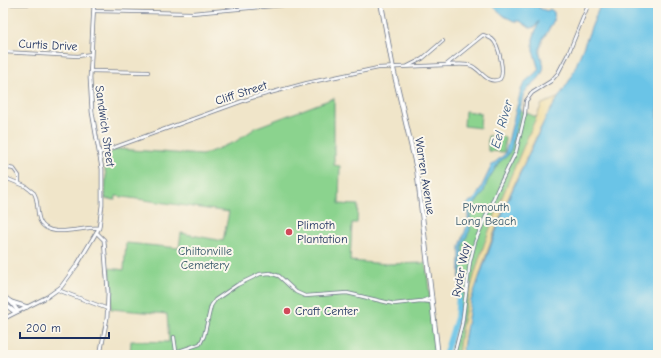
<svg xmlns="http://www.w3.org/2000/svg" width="661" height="358" viewBox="0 0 661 358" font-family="'Comic Neue',sans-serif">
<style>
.green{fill:#8bd38e;stroke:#538176}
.sand{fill:#eeda9e;stroke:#84847e}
.water{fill:#6ac4e7;stroke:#427aa2}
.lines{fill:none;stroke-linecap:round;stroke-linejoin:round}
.river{stroke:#6ac4e7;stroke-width:5.5}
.minor-casing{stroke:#666f83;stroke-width:4}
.tertiary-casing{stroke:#666f83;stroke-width:4.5}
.secondary-casing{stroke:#666f83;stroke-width:5}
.primary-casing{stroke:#666f83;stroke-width:5.5}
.minor{stroke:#fff;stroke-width:2.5}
.tertiary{stroke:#fff;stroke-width:3}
.secondary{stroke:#fff;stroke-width:3.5}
.primary{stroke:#fff;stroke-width:4}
.poi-dot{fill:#d1495b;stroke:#fbf7ec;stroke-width:1.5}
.labels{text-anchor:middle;stroke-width:4;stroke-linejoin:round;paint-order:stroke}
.street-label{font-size:12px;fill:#1b2f5e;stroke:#fbf7ec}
.park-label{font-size:12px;fill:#37586a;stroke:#fbf7ec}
.poi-label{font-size:12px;fill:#1b2f5e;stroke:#fbf7ec;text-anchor:start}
.water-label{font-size:13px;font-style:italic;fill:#2f5480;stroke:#fbf7ec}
</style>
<rect width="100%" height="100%" fill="#fbf7ec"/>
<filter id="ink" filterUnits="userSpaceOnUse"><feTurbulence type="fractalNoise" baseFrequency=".025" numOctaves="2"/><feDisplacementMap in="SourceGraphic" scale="8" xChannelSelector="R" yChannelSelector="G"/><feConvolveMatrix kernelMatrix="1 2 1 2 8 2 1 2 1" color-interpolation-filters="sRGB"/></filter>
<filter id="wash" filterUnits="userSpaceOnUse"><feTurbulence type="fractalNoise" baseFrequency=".012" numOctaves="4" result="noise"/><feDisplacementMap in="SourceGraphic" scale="16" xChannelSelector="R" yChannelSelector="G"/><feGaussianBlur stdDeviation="0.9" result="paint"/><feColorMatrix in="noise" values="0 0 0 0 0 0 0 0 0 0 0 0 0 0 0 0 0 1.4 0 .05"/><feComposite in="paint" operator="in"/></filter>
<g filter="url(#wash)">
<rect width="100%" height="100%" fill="#f0e5c9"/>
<g class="green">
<polygon points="334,98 334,165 340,166 339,204 358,205 357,223 352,223 350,261 387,264 426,263 436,355 130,355 131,341 169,342 167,314 111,309 112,288 109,268 124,270 126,243 179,248 181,233 223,241 229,212 116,196 115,200 105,199 106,177 103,155 118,149 202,155 235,142 257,127"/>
<path d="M520 110 545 121C508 195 473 272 462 355H451L453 343 461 319 459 292 463 244 470 226V209L483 194 487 182 499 162 508 155Z"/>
<polygon points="465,111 481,113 480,128 464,126"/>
<polygon points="488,136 505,137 504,152 488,151"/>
</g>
<path class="sand" d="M560 97C545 116 535 139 525 161 496 223 471 287 462 355H458C466 270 509 181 542 104Z"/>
<g class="water">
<path d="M490 3H540L539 8 547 11 550 9 554 12C557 24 542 34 540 48 538 59 548 63 541 75 536 84 527 85 523 96L511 149 507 156 499 162 487 182 483 194 470 209V230L463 244 459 300 460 246 468 223V208L464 209 470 201H472L477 196 492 165 505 154 521 90 525 82 539 70 533 50V39L539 21 535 27 530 28 520 21H514L504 16Z"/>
<polygon points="601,3 658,3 658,355 462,355 471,300 506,204 546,117 571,78"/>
</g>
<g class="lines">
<polyline class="river" points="445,355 457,317 459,293"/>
</g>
</g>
<g filter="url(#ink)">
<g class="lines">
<g class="minor-casing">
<g id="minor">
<polyline points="3,4 90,3"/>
<polyline points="94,11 192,13 308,3"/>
<path d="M483 35C486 36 489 37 492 39 499 44 505 73 500 79 487 85 482 71 472 66 465 63 453 65 446 65Z"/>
<polyline points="3,52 78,56 91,54"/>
<polyline points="408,66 422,59 443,41"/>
<polyline points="90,71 148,72"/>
<polyline points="99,153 251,98 307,83 378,68 446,65"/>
<polyline points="3,170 9,168 14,169 19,176 19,183"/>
<path d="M3 177 25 186 34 193C39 201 36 212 40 221 48 240 84 226 99 228"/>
<polyline points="58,290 108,309"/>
<polyline points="422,301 432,297"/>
<polyline points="174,337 176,351"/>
<polyline points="167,355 200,344 204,336 211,306 215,300 237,285 260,274 270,273 279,276 296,292 305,296 347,293 394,304 421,301 432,302"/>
<polyline points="454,355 462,324 470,262 475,242 498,188 516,152 525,114 526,101 532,93 551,81 558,73 569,52 589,3"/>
</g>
</g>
<g class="tertiary-casing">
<g id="tertiary">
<polyline points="97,233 104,240 108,292 107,318 100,355"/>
<polyline points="3,319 47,297 61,287 77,265 99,228 102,205 102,169 92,112 90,78 94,3"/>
</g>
</g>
<g class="secondary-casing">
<g id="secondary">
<polyline points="3,296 11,302 27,307"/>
<polyline points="11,302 18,311"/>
<polyline points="3,303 15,312"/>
<polyline points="3,303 3,312"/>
</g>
</g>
<g class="primary-casing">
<polyline id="primary" points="381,3 393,68 417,170 438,355"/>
</g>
<use href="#minor" class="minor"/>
<use href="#tertiary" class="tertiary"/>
<use href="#secondary" class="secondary"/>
<use href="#primary" class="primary"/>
</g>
</g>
<g class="poi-dot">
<circle cx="289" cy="232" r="4"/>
<circle cx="287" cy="311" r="4"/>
</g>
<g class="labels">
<g class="street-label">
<text transform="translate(48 45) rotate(3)" y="4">Curtis Drive</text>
<text transform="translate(241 93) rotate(-18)" y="4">Cliff Street</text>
<text transform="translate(105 126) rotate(82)" y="4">Sandwich Street</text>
<text transform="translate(425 176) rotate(81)" y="4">Warren Avenue</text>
<text transform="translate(461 270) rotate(-79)" y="4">Ryder Way</text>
</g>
<g class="park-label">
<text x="486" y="211">Plymouth<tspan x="486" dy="14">Long Beach</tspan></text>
<text x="205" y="255">Chiltonville<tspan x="205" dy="14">Cemetery</tspan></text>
</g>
<g class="poi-label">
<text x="297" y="229">Plimoth<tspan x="297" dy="14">Plantation</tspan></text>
<text x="295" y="315">Craft Center</text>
</g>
<g class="water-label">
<text transform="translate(501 124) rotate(-74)" y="5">Eel River</text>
</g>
</g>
<rect width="661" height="358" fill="none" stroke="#fbf7ec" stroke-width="16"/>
<path d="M20 332v6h89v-6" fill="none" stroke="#1b2f5e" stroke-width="2"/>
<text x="26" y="332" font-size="12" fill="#1b2f5e" stroke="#fbf7ec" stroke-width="3" paint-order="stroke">200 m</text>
</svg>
